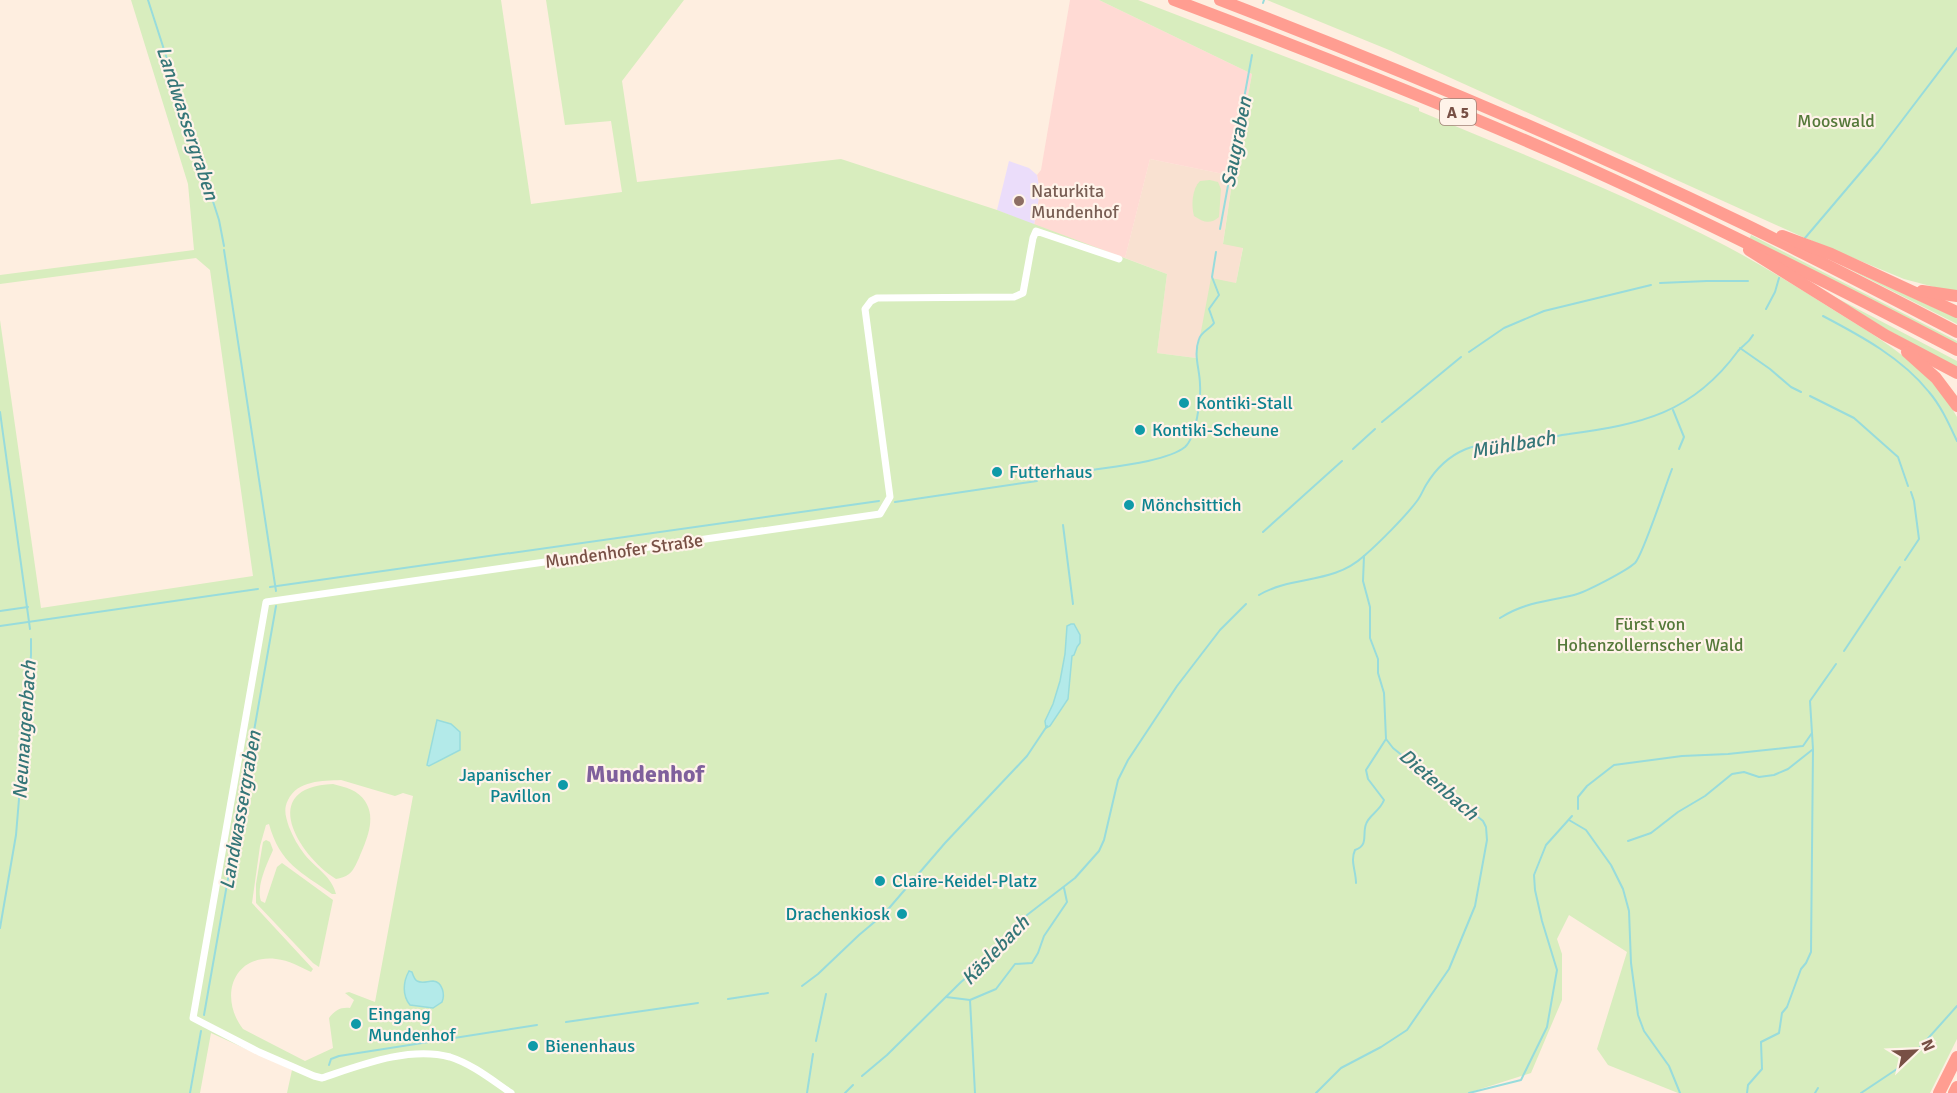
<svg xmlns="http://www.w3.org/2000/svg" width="1957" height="1093" viewBox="0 0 1957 1093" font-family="Signika,sans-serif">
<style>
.residential{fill:#f9e1d1}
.commercial{fill:#ffdad4}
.education{fill:#ebddfa}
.green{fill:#d8edbe;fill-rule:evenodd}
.water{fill:#b3eae9;stroke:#98dcdc;stroke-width:1.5}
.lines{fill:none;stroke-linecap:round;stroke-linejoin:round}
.stream{stroke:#98dcdc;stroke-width:2}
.street{stroke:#fff;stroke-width:7}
.highway{stroke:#ff9d91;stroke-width:12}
.education-dot{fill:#8d6e63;stroke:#fff3e9;stroke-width:2}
.culture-dot{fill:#0f9aa8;stroke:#fff3e9;stroke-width:2}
.labels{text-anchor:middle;stroke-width:4.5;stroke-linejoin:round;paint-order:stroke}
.shield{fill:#fff3e9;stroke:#a08176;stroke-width:1.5}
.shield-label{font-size:16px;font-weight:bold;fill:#785045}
.park-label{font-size:18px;fill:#55793a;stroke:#fff3e9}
.education-label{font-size:18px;fill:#785e54;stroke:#fff3e9;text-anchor:start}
.culture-label{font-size:18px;fill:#0d838f;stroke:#fff3e9;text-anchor:start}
.street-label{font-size:18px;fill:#785045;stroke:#fff3e9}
.water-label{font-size:20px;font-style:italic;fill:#357678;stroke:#fff3e9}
.district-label{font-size:24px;font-weight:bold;fill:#7f609c;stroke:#fff3e9}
</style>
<rect width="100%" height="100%" fill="#feeee0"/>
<polygon class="residential" points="1150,159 1233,176 1223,243 1243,247 1236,283 1214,282 1196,358 1157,353 1167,274 1125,258"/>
<polygon class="commercial" points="1070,0 1099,0 1252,74 1233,176 1150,159 1125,258 1034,225 1040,192 1037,175 1041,170"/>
<polygon class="education" points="1009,161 1029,168 1037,175 1040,192 1034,225 997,210"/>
<g class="green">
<path d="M131 0H501L531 204 622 192 611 121 565 125 546 0H684L622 81 637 182 841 159 997 210 1167 274 1157 353 1196 358 1211 278 1236 283 1243 248 1223 244 1233 176 1252 74 1099 0H1138L1419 108V111C1522 154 1627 195 1726 246 1762 265 1797 287 1832 309 1879 338 1930 367 1957 417V1039L1930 1093H1678L1608 1065 1597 1049 1627 952 1569 915 1557 939 1562 954V1000L1531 1073 1468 1093H287L292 1070 211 1033 200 1093H0V320L41 608 253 576 210 270 196 258 0 284V275L194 250 188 184ZM341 780 395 796 403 793 413 796 375 1002 349 992 345 993 354 1000 350 1008C341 1007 335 1010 329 1018L333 1048 305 1061 243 1029C219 998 232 954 276 959 289 960 300 967 311 972L313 969 252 903 260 846 266 825 269 824C280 864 301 872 332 894H336C332 877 316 868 305 855 298 846 293 837 289 827 286 817 283 810 288 800 298 780 322 781 341 780Z"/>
<polygon points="1267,0 1957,0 1957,293 1904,279 1805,238 1389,50"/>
<path d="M1210 180 1218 182 1221 189 1219 217C1210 225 1203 222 1194 216 1191 205 1192 189 1200 181Z"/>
<polygon points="1751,235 1957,341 1957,346 1749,240"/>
<polygon points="1843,266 1957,318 1957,324"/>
<polygon points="1831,295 1957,361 1957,368 1886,329"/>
<path d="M333 784C345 787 358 790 365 801 377 819 366 841 359 858 356 864 354 870 349 874 345 877 341 878 336 879 298 855 257 787 333 784Z"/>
<path d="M266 840 270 842 273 850C267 864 256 886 261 901L265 903 277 867 282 863 333 900 319 967 313 963 256 903V884L263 842Z"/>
</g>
<g class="water">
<polygon points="1071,624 1074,624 1080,635 1080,643 1077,647 1074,655 1072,656 1068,699 1050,726 1046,728 1045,721 1053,704 1060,681 1065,654 1067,626"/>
<polygon points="437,720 451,724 460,732 460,750 429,766 427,765"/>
<path d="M409 971 412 972C413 975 414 979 417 981 423 984 427 981 433 981 443 982 445 995 442 1002L433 1008 410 1005C402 995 403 982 409 971Z"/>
</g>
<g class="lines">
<g class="stream">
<polyline points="148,0 219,220 224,246"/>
<polyline points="1263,3 1264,0"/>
<polyline points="1220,229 1252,55"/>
<polyline points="1805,238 1878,152 1957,48"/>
<polyline points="224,250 276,591"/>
<polyline points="1660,283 1707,281 1748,281"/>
<polyline points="1766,309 1775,292 1779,278"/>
<path d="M1823 316C1861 336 1902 358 1929 392 1941 406 1949 424 1957 441"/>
<polyline points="1740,348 1770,369 1791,387 1801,392"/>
<polyline points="1469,352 1504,328 1544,311 1651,285"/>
<polyline points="1810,396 1854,418 1898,457 1908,486"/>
<polyline points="1673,410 1684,437 1679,449"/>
<polyline points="0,412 30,629"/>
<polyline points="1382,422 1461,357"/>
<polyline points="1353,449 1375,429"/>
<path d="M1086 471C1110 467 1166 462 1185 447 1196 437 1201 400 1200 385 1200 369 1193 356 1199 339 1201 332 1210 329 1214 323L1209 309 1219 295 1212 277 1216 252"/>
<polyline points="895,502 1037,481"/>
<polyline points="1063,525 1073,604"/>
<polyline points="1263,532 1342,461"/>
<polyline points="1905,560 1919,539 1914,501 1911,492"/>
<polyline points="270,587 879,501"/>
<path d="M1259 595C1293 575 1332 585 1364 556 1379 543 1405 517 1417 501 1421 496 1423 490 1426 485 1435 470 1449 456 1466 449 1488 441 1515 443 1538 440 1548 439 1558 435 1569 434 1641 424 1692 414 1738 351 1743 345 1748 344 1753 335"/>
<polyline points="0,611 28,607"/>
<path d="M1500 618C1525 602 1546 602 1574 595 1586 592 1626 571 1635 563 1643 555 1666 484 1672 469"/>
<polyline points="0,626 258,589"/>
<polyline points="1844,651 1900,567"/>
<polyline points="1578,809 1578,797 1587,786 1614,765 1682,756 1728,754 1803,746 1812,733"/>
<polyline points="1569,820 1586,830 1611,865 1623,889 1629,911 1631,963 1638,1015 1644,1031 1669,1066 1680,1093"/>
<polyline points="1628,841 1651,833 1678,812 1705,796 1732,774 1744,772 1759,777 1774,775 1788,769 1812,750"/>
<path d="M1356 883C1356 871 1350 861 1355 850 1369 845 1362 835 1366 824 1369 815 1380 811 1384 800L1368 779 1366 770 1386 739"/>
<polyline points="0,928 16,835 31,655 31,639"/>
<polyline points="802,986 818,974 859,935 884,914 945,843 1027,756 1047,726"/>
<polyline points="946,997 970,1000 996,989 1015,964 1032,963 1038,953 1044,936 1067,902 1064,888"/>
<polyline points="728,999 768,993"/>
<polyline points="970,1000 975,1093"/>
<polyline points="204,1015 276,606"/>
<polyline points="566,1022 698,1003"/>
<polyline points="816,1041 826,994"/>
<polyline points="329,1065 331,1059 339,1056 537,1025"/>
<polyline points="862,1076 887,1055 961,982 1001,948 1013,936 1027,915 1075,878 1099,851 1104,840 1118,780 1128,760 1177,686 1220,630 1246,604"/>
<polyline points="190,1093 201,1031"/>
<polyline points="807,1093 813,1054"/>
<polyline points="845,1093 853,1085"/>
<polyline points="1316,1093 1341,1068 1381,1047 1407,1030 1449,969 1475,906 1487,840 1486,827 1483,821 1393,748 1386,739 1384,693 1378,673 1378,659 1370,638 1370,607 1363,581 1364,556"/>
<polyline points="1469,1093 1521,1080 1547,1027 1557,970 1542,921 1535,890 1534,875 1546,845 1572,816"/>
<polyline points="1747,1093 1748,1085 1762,1069 1761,1042 1779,1033 1782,1013 1787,1007 1801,969 1806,963 1811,952 1813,749 1810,701 1836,664"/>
<polyline points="1815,1093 1818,1088"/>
<polyline points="1861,1093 1906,1063 1957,1006"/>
</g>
<path class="street" d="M511 1093C492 1080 472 1064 450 1057 409 1046 361 1065 322 1078L314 1076 259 1052 193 1018 266 602 880 514 890 497 865 309 871 301 877 298 1014 297 1023 293 1033 238 1036 231 1119 259"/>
<g class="highway">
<path d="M1174 0C1304 49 1434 100 1561 156 1696 216 1827 282 1957 350"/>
<path d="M1220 0C1397 68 1572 141 1742 223 1814 258 1886 295 1957 332"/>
<polyline points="1782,236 1831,254 1957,312"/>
<polyline points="1749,250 1885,335 1957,373"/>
<polyline points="1922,291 1957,296"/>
<polyline points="1907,352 1936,378 1957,406"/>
<polyline points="1939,1093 1957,1057"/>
<polyline points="1954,1093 1957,1087"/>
</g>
</g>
<circle class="education-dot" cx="1019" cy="201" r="6"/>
<g class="culture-dot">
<circle cx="1184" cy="403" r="6"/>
<circle cx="1140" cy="430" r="6"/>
<circle cx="997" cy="472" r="6"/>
<circle cx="1129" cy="505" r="6"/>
<circle cx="563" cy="785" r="6"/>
<circle cx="880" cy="881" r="6"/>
<circle cx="902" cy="914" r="6"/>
<circle cx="356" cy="1024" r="6"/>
<circle cx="533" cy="1046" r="6"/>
</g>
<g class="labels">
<rect class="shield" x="1440" y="99" width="36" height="26" rx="4.5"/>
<g class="shield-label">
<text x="1458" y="118">A 5</text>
</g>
<g class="park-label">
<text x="1836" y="127">Mooswald</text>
<text x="1650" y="630">Fürst von<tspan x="1650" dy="21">Hohenzollernscher Wald</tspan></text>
</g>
<g class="education-label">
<text x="1031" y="197">Naturkita<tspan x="1031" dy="21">Mundenhof</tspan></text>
</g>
<g class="culture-label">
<text x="1196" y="409">Kontiki-Stall</text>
<text x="1152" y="436">Kontiki-Scheune</text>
<text x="1009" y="478">Futterhaus</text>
<text x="1141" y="511">Mönchsittich</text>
<text x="551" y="781" text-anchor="end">Japanischer<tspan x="551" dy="21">Pavillon</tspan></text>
<text x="892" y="887">Claire-Keidel-Platz</text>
<text x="890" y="920" text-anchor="end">Drachenkiosk</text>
<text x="368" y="1020">Eingang<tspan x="368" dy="21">Mundenhof</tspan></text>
<text x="545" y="1052">Bienenhaus</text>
</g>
<g class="street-label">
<text transform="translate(624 551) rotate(-8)" y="6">Mundenhofer Straße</text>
</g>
<g class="water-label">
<text transform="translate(188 123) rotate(72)" y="7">Landwassergraben</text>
<text transform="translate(1236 142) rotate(-79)" y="7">Saugraben</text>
<text transform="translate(1513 444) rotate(-10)" y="7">Mühlbach</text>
<text transform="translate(24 730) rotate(-86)" y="7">Neunaugenbach</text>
<text transform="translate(1439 784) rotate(41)" y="7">Dietenbach</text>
<text transform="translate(240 810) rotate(-80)" y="7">Landwassergraben</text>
<text transform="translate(995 950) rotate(-46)" y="7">Käslebach</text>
</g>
<g class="district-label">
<text x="645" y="782">Mundenhof</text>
</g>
</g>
<g transform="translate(1915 1051) rotate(67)" stroke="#fff3e9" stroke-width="4.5" paint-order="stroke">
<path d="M0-4.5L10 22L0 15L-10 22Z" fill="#785045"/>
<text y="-9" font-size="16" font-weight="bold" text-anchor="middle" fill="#785045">N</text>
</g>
</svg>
